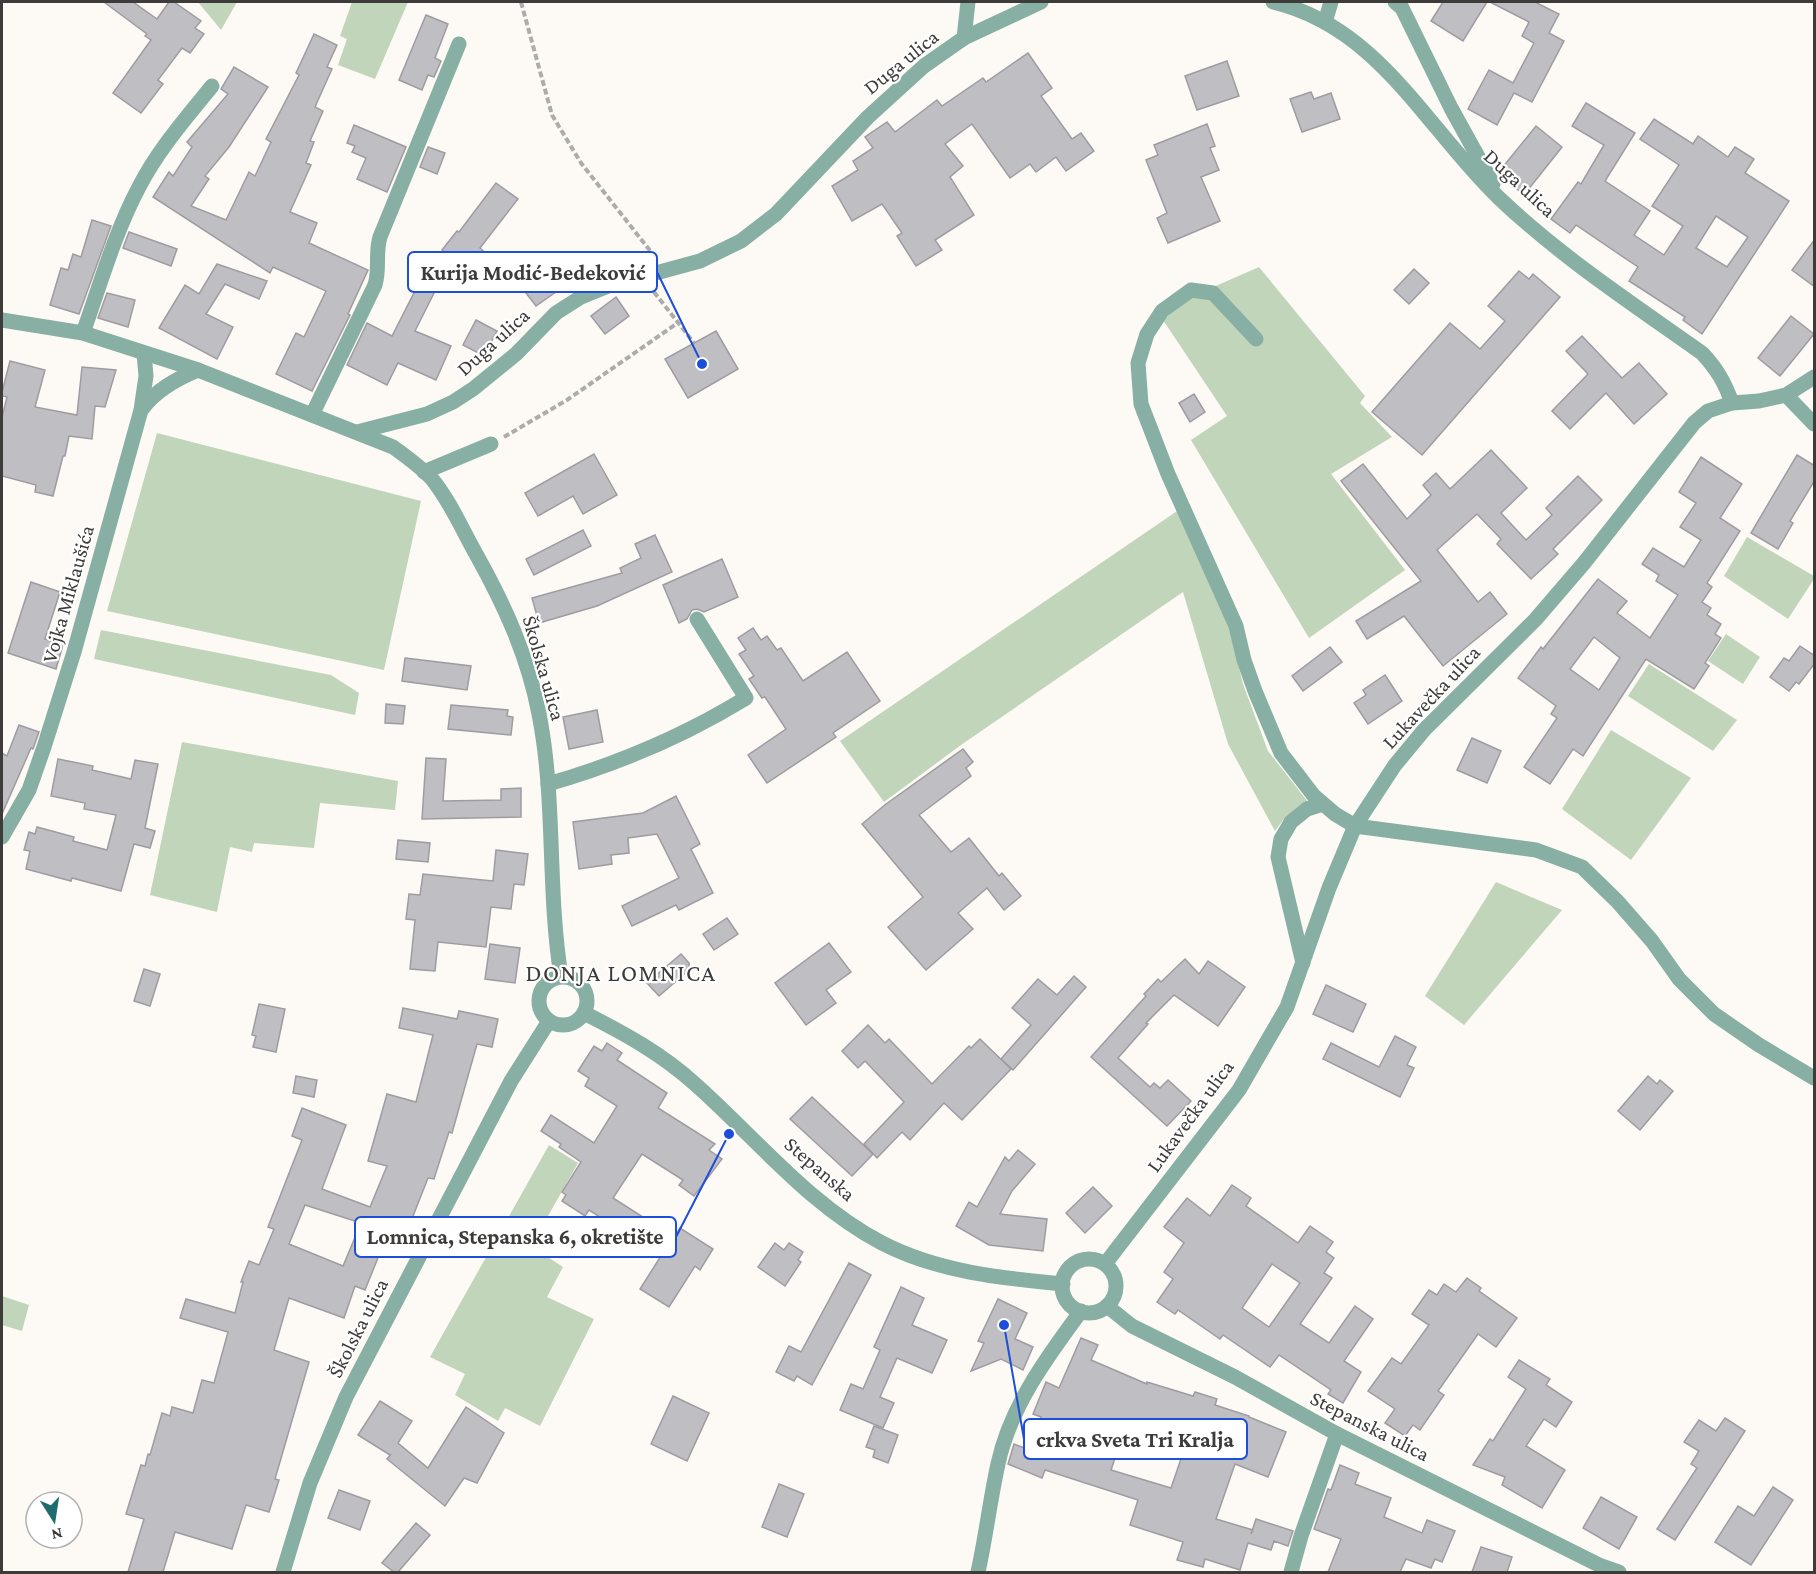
<svg xmlns="http://www.w3.org/2000/svg" width="1816" height="1574" viewBox="0 0 1816 1574" font-family="'Crimson Pro',serif">
<style>
.green{fill:#c1d5ba}
.building{fill:#bfbec3;stroke:#9e9ca1;stroke-width:1.5;fill-rule:evenodd}
.lines{fill:none;stroke-linecap:round;stroke-linejoin:round}
.path{stroke:#aeaca8;stroke-width:4;stroke-dasharray:6 3;stroke-linecap:butt}
.minor{stroke:#88afa3;stroke-width:15}
.labels{text-anchor:middle;stroke-width:4.5;stroke-linejoin:round;paint-order:stroke}
.street-label{font-size:21px;fill:#3d3c3a;stroke:#fff}
.quarter-label{font-size:24px;letter-spacing:1.5px;fill:#3d3c3a;stroke:#fff}
.leader{fill:none;stroke:#1d4ed8;stroke-width:2}
.callout-dot{fill:#1d4ed8;stroke:#fff;stroke-width:2}
.callout{fill:#fff;stroke:#1d4ed8;stroke-width:2}
.callout-label{font-size:22px;text-anchor:middle;font-weight:bold;fill:#3d3c3a}
</style>
<rect width="100%" height="100%" fill="#fdfaf5"/>
<g class="green">
<polygon points="198,2 237,2 221,30"/>
<polygon points="352,2 408,2 375,79 338,65 347,39 340,36"/>
<polygon points="1259,267 1365,396 1360,403 1392,437 1331,474 1405,570 1309,638 1191,440 1227,416 1163,320 1195,295"/>
<polygon points="157,433 421,501 384,670 107,611"/>
<polygon points="1183,507 1221,593 1243,684 1268,751 1308,802 1283,820 1275,831 1228,744 1183,592 961,745 884,802 840,741"/>
<polygon points="1747,537 1814,576 1814,579 1788,619 1724,576"/>
<polygon points="101,630 331,675 359,693 355,715 94,659"/>
<polygon points="1726,634 1760,657 1743,684 1708,661"/>
<polygon points="1649,664 1737,720 1713,751 1628,696"/>
<polygon points="1611,730 1691,778 1631,860 1562,809"/>
<polygon points="182,742 398,781 395,810 320,803 314,848 254,843 252,852 230,847 217,912 150,895"/>
<polygon points="1496,882 1562,910 1464,1025 1425,996"/>
<polygon points="549,1145 578,1163 531,1246 563,1267 547,1297 594,1319 540,1426 505,1408 498,1421 455,1395 465,1374 430,1357"/>
<polygon points="2,1296 29,1305 22,1331 2,1325"/>
</g>
<g class="building">
<polygon points="104,2 133,2 157,19 169,2 174,2 201,21 195,28 204,34 190,53 182,48 158,80 163,84 141,113 113,93 151,40 145,36 147,34"/>
<polygon points="1443,2 1487,2 1463,41 1431,21"/>
<polygon points="1490,2 1535,2 1559,14 1549,33 1564,41 1532,102 1514,93 1497,125 1468,109 1489,70 1513,83 1534,43 1522,36 1529,22"/>
<polygon points="426,15 448,24 435,58 441,61 434,77 428,75 422,90 399,80"/>
<polygon points="314,34 337,45 327,67 332,69 315,107 323,111 310,141 314,142 306,163 311,165 290,212 317,223 309,243 368,270 348,314 350,315 312,391 276,374 296,333 304,337 326,291 273,267 270,273 153,197 169,172 173,176 192,147 187,142 228,94 221,89 234,67 268,87 229,147 205,176 209,179 191,206 226,220 249,172 255,176 271,142 266,139 299,75 296,73"/>
<polygon points="1028,53 1052,88 1041,96 1072,139 1081,133 1094,151 1066,171 1056,157 1036,172 1030,164 1010,178 972,124 945,144 963,166 950,177 974,215 935,240 942,250 916,266 897,236 902,233 882,204 852,221 832,186 858,170 853,161 873,148 865,137 887,122 895,132 937,100 942,106 983,78 986,82"/>
<polygon points="1227,61 1239,96 1197,110 1185,76"/>
<polygon points="1311,92 1314,99 1331,93 1340,119 1302,132 1290,99"/>
<path d="M1586 103 1635 133 1605 181 1650 211 1634 235 1664 255 1683 226 1652 206 1679 165 1640 139 1654 119 1693 144 1698 136 1728 157 1735 147 1754 159 1745 173 1789 201 1702 334 1683 320 1685 317 1629 281 1638 267 1576 225 1570 233 1551 219 1578 182 1581 184 1604 145 1572 126ZM1716 216 1748 237 1727 267 1696 248Z"/>
<polygon points="1207,124 1215,146 1210,148 1219,170 1201,177 1220,221 1168,243 1157,218 1167,213 1146,160 1158,155 1154,145"/>
<polygon points="354,125 406,147 387,192 357,179 366,158 352,152 355,146 347,143"/>
<polygon points="1536,126 1562,147 1524,195 1498,173"/>
<polygon points="428,147 445,153 437,174 420,167"/>
<polygon points="496,183 518,199 480,248 488,255 473,275 442,250 457,231 459,232"/>
<polygon points="92,220 111,226 79,314 50,305 61,268 68,270 73,254 81,257"/>
<polygon points="129,232 177,249 171,266 123,248"/>
<polygon points="1815,239 1815,287 1792,270"/>
<polygon points="217,264 267,281 259,299 225,284 206,314 233,327 217,359 159,328 185,285 199,294"/>
<polygon points="543,267 560,289 536,306 519,284"/>
<polygon points="1414,269 1429,283 1409,304 1394,290"/>
<polygon points="1519,271 1529,279 1533,274 1560,297 1422,455 1372,412 1450,323 1480,349 1505,321 1488,306"/>
<polygon points="418,285 434,293 415,331 451,346 436,380 398,363 387,385 347,365 367,323 392,336"/>
<polygon points="107,293 135,300 128,327 98,318"/>
<polygon points="616,297 629,316 605,334 591,316"/>
<polygon points="1791,316 1814,334 1780,376 1758,358"/>
<polygon points="476,320 497,331 484,356 463,345"/>
<polygon points="716,331 738,369 688,398 665,359"/>
<polygon points="1582,336 1622,378 1639,363 1667,394 1634,424 1606,393 1570,429 1552,411 1588,374 1566,351"/>
<polygon points="10,361 45,370 35,407 77,415 82,367 116,370 105,407 95,406 92,439 69,436 65,456 63,456 53,496 35,492 36,485 2,476 2,417 7,397 2,396 2,392"/>
<polygon points="1194,394 1205,412 1190,422 1179,403"/>
<polygon points="1491,450 1527,488 1501,513 1526,540 1552,515 1546,508 1578,476 1602,500 1553,549 1558,554 1531,579 1497,544 1501,539 1477,514 1437,550 1478,602 1490,592 1507,614 1443,666 1404,616 1367,639 1356,621 1421,581 1341,481 1363,464 1407,519 1431,495 1423,485 1436,473 1450,489"/>
<polygon points="594,454 617,495 583,514 573,496 538,516 525,493"/>
<polygon points="1797,455 1815,466 1815,480 1790,521 1793,523 1778,549 1751,533"/>
<path d="M1701 457 1742 484 1720 518 1740 531 1707 583 1712 587 1702 602 1711 608 1707 615 1721 624 1715 634 1721 638 1705 663 1709 666 1694 689 1646 659 1583 756 1573 749 1550 784 1524 767 1557 718 1551 714 1556 706 1518 678 1541 647 1543 649 1598 579 1627 601 1617 613 1650 638 1678 595 1656 581 1659 575 1642 564 1653 548 1684 567 1701 540 1680 527 1696 503 1679 492ZM1594 637 1620 658 1599 690 1570 669Z"/>
<polygon points="583,530 591,546 534,575 526,559"/>
<polygon points="655,535 672,572 597,606 539,623 532,598 622,573 620,568 641,558 635,544"/>
<polygon points="722,559 738,597 704,612 697,609 692,610 687,619 679,623 663,585"/>
<polygon points="31,582 60,592 45,639 63,645 56,669 8,653"/>
<polygon points="753,628 761,640 767,636 777,650 781,648 803,681 847,652 880,701 833,733 836,737 767,783 748,755 786,729 765,697 762,698 749,679 754,676 739,654 746,650 738,638"/>
<polygon points="1800,646 1815,656 1815,663 1799,684 1796,682 1789,691 1770,677 1784,658 1789,661"/>
<polygon points="1330,647 1342,662 1303,691 1292,676"/>
<polygon points="405,658 471,666 467,690 402,681"/>
<polygon points="1385,675 1402,701 1368,724 1354,703 1366,695 1363,690"/>
<polygon points="386,704 405,706 403,724 385,723"/>
<polygon points="451,705 508,710 507,716 513,717 511,735 448,729"/>
<polygon points="597,710 603,742 569,749 563,717"/>
<polygon points="19,725 39,732 33,749 31,748 2,814 2,753 7,756"/>
<polygon points="1472,738 1501,751 1487,783 1457,770"/>
<polygon points="963,749 973,762 966,768 971,776 919,815 951,852 969,838 999,876 1002,873 1021,896 1004,910 987,888 958,913 973,929 926,970 888,927 923,897 862,824 886,804"/>
<polygon points="426,758 446,759 443,801 501,800 501,789 521,788 521,817 422,819"/>
<polygon points="58,759 93,766 92,770 131,779 135,760 158,764 145,828 155,831 150,848 134,844 121,891 72,878 71,881 26,869 30,851 24,850 29,832 35,834 37,827 74,837 73,841 107,850 116,815 84,809 85,803 51,796"/>
<polygon points="676,796 700,844 691,849 713,893 679,910 676,905 632,926 622,906 679,878 657,834 628,838 629,853 611,855 612,864 579,869 573,822 643,813"/>
<polygon points="398,840 430,843 428,862 396,859"/>
<polygon points="496,850 528,854 524,885 514,884 511,909 491,907 486,947 438,942 435,971 410,969 415,920 406,919 409,894 420,895 423,874 493,881"/>
<polygon points="727,918 738,934 714,950 703,934"/>
<polygon points="829,943 851,972 826,990 836,1003 806,1025 775,983"/>
<polygon points="490,944 520,948 515,983 485,979"/>
<polygon points="681,954 689,963 689,970 659,996 647,983"/>
<polygon points="1185,959 1199,974 1208,961 1245,987 1218,1026 1174,995 1146,1023 1148,1024 1118,1058 1150,1087 1154,1083 1160,1088 1168,1080 1191,1101 1167,1126 1091,1057 1146,996 1144,994 1158,979 1161,982"/>
<polygon points="144,969 160,974 150,1006 134,1001"/>
<polygon points="1074,976 1086,987 1013,1070 1001,1059 1031,1025 1012,1008 1038,979 1057,995"/>
<polygon points="1326,985 1366,1004 1353,1032 1313,1014"/>
<polygon points="259,1004 285,1009 276,1052 253,1047 256,1036 252,1035"/>
<path d="M403 1008 457 1019 459 1011 498 1019 492 1047 477 1044 452 1133 449 1132 434 1179 428 1178 404 1239 388 1233 365 1290 355 1286 344 1318 289 1298 274 1350 309 1362 275 1479 279 1480 269 1512 246 1505 232 1549 175 1532 163 1572H128L144 1519 126 1514 141 1465 145 1466 148 1454 150 1455 162 1413 170 1416 172 1407 193 1413 202 1380 214 1383 228 1332 180 1318 186 1299 235 1313 243 1282H241L249 1261 259 1265 274 1229 268 1227 302 1140 292 1136 302 1108 346 1125 322 1189 370 1207 387 1166 368 1161 387 1094 416 1102 433 1035 399 1028ZM305 1205 361 1223 343 1266 289 1244Z"/>
<polygon points="868,1025 885,1043 889,1039 932,1084 969,1046 971,1048 980,1039 1011,1069 962,1120 944,1103 910,1140 902,1132 877,1158 864,1144 904,1102 865,1061 858,1068 842,1051"/>
<polygon points="1395,1036 1416,1047 1407,1065 1414,1068 1400,1097 1323,1059 1331,1043 1379,1067"/>
<polygon points="607,1043 622,1053 617,1060 667,1093 658,1108 715,1144 709,1150 722,1159 694,1196 679,1185 683,1180 642,1154 613,1198 674,1237 680,1228 713,1249 700,1270 695,1266 669,1307 640,1289 661,1256 589,1210 585,1216 562,1201 566,1195 562,1192 581,1162 559,1147 561,1144 541,1131 551,1115 594,1143 617,1106 585,1086 589,1078 578,1071 594,1046 602,1051"/>
<polygon points="296,1076 317,1080 314,1097 293,1093"/>
<polygon points="1648,1076 1657,1084 1660,1080 1673,1091 1640,1130 1618,1111"/>
<polygon points="812,1097 873,1154 852,1176 790,1119"/>
<polygon points="1018,1150 1035,1164 1012,1191 1000,1214 1047,1219 1043,1251 989,1245 956,1226 969,1202 977,1207 1005,1157 1009,1161"/>
<path d="M1232 1185 1251 1198 1246 1206 1298 1243 1310 1226 1333 1242 1326 1252 1334 1258 1324 1273 1332 1278 1300 1324 1329 1343 1355 1306 1373 1319 1344 1361 1361 1372 1343 1403 1328 1394 1331 1390 1279 1355 1270 1367 1223 1335 1220 1339 1178 1310 1175 1314 1157 1302 1173 1279 1164 1272 1184 1243 1164 1227 1187 1198 1210 1216ZM1272 1264 1300 1283 1269 1327 1242 1308Z"/>
<polygon points="1093,1187 1112,1206 1085,1233 1066,1213"/>
<polygon points="775,1243 784,1250 789,1243 803,1252 798,1260 801,1262 785,1286 758,1267"/>
<polygon points="849,1263 871,1275 812,1385 797,1376 794,1381 776,1372 789,1346 801,1352"/>
<polygon points="1467,1278 1481,1288 1479,1291 1517,1318 1496,1347 1478,1334 1438,1391 1444,1395 1420,1430 1413,1425 1405,1436 1385,1423 1395,1409 1368,1391 1392,1358 1401,1364 1429,1325 1412,1314 1429,1290 1437,1295 1444,1284 1456,1292"/>
<polygon points="901,1287 924,1298 912,1325 947,1340 932,1373 897,1358 880,1397 894,1403 883,1428 840,1410 851,1384 863,1389 880,1350 874,1347"/>
<polygon points="998,1299 1027,1313 1015,1339 1033,1347 1023,1370 1001,1359 971,1371 984,1343 978,1341"/>
<path d="M1081 1338 1098 1345 1091 1360 1147 1384V1382L1193 1396 1195 1392 1217 1399 1215 1405 1249 1416V1417L1286 1432 1268 1477 1235 1464 1216 1519 1253 1530 1251 1534 1256 1519 1293 1531 1288 1546 1274 1541 1271 1550 1248 1543 1240 1570 1205 1559 1203 1567 1177 1560 1183 1542 1130 1525 1138 1500 1045 1470 1042 1478 1008 1464 1014 1444 1027 1449 1041 1417 1033 1414 1046 1382 1059 1388ZM1128 1420 1180 1437 1175 1451 1183 1453 1171 1488 1111 1470Z"/>
<polygon points="1519,1360 1550,1379 1546,1385 1572,1402 1556,1427 1544,1419 1526,1446 1565,1470 1542,1508 1502,1485 1505,1477 1473,1465 1490,1439 1493,1441 1526,1389 1508,1377"/>
<polygon points="673,1396 709,1413 687,1461 651,1444"/>
<polygon points="380,1401 412,1421 398,1443 428,1468 466,1407 504,1433 477,1483 464,1478 445,1506 387,1459 391,1454 390,1455 358,1435"/>
<polygon points="1725,1418 1745,1431 1675,1540 1657,1529 1697,1468 1691,1464 1699,1451 1684,1442 1699,1420 1716,1431"/>
<polygon points="874,1426 898,1435 888,1463 873,1457 875,1450 866,1447"/>
<polygon points="1340,1465 1359,1473 1355,1484 1391,1498 1384,1517 1422,1533 1427,1520 1455,1531 1442,1562 1435,1559 1431,1568 1406,1559 1400,1572 1328,1572 1341,1539 1314,1529 1328,1489 1331,1490"/>
<polygon points="779,1484 804,1494 787,1537 762,1527"/>
<polygon points="1773,1487 1793,1500 1751,1565 1715,1542 1738,1506 1754,1516"/>
<polygon points="339,1490 370,1501 360,1530 328,1518"/>
<polygon points="1601,1497 1637,1517 1619,1549 1583,1528"/>
<polygon points="416,1523 430,1535 398,1572 394,1572 382,1563"/>
<polygon points="1481,1547 1512,1557 1507,1572 1472,1572"/>
</g>
<g class="lines">
<g class="path">
<polyline points="521,2 552,115 581,163 655,257"/>
<polyline points="654,292 694,343"/>
<polyline points="504,437 567,400 679,322"/>
</g>
<g class="minor">
<path d="M1273 2C1379 27 1426 128 1499 198 1561 257 1633 304 1702 353 1717 369 1725 383 1732 403"/>
<polyline points="1395,2 1402,8 1451,108 1493,184"/>
<polyline points="1325,22 1331,2"/>
<polyline points="964,38 968,2"/>
<path d="M2 320 83 333 198 370 393 447C407 457 421 467 432 479 450 501 462 529 476 554 504 604 528 656 539 714 556 800 547 889 561 976"/>
<path d="M83 333C100 285 115 232 139 187 158 150 186 118 212 86"/>
<polyline points="1256,339 1213,293 1191,290 1162,311 1147,334 1138,363 1141,404 1168,474 1236,626 1244,660 1255,691 1281,753 1314,796 1335,814 1355,826 1536,850 1582,867 1617,901 1652,941 1679,979 1714,1014 1759,1045 1814,1078"/>
<polyline points="1786,395 1814,424"/>
<path d="M142 409C156 390 176 379 198 370"/>
<path d="M312 415 375 285C380 269 375 253 380 237L459 44"/>
<polyline points="357,432 427,414 453,402 473,389 516,354 556,313 581,297 608,286 700,261 741,241 776,214 868,117 924,66 964,38 1041,2"/>
<polyline points="424,472 491,444"/>
<path d="M548 784C618 764 684 736 746 698L697 619"/>
<polyline points="2,837 29,790 44,747 74,652 141,410 146,376 144,353"/>
<polyline points="1303,963 1278,857 1281,839 1291,822 1307,809 1323,804"/>
<circle cx="563" cy="1001" r="24"/>
<path d="M584 1013C624 1033 662 1054 695 1084 756 1138 809 1205 882 1243 938 1272 1000 1278 1063 1284"/>
<circle cx="1089" cy="1286" r="27"/>
<polyline points="1105,1264 1239,1090 1269,1038 1287,1007 1329,888 1355,826 1395,765 1424,730 1535,620 1584,563 1694,423 1708,411 1732,403 1759,401 1786,395 1814,377"/>
<polyline points="1107,1306 1132,1326 1235,1377 1337,1434 1599,1565 1619,1572"/>
<polyline points="283,1572 310,1483 346,1397 511,1081 549,1021"/>
<path d="M978 1572C986 1536 990 1500 998 1464 1010 1407 1047 1357 1081 1311"/>
<polyline points="1291,1572 1301,1536 1337,1434"/>
</g>
</g>
<g class="labels">
<g class="street-label">
<text transform="translate(901 62) rotate(-39)" y="7">Duga ulica</text>
<text transform="translate(1520 183) rotate(43)" y="7">Duga ulica</text>
<text transform="translate(493 342) rotate(-42)" y="7">Duga ulica</text>
<text transform="translate(68 594) rotate(-74)" y="7">Vojka Miklaušića</text>
<text transform="translate(544 668) rotate(74)" y="7">Školska ulica</text>
<text transform="translate(1431 697) rotate(-47)" y="7">Lukavečka ulica</text>
<text transform="translate(1190 1116) rotate(-54)" y="7">Lukavečka ulica</text>
<text transform="translate(820 1169) rotate(41)" y="7">Stepanska</text>
<text transform="translate(358 1328) rotate(-63)" y="7">Školska ulica</text>
<text transform="translate(1370 1426) rotate(27)" y="7">Stepanska ulica</text>
</g>
<g class="quarter-label">
<text x="621" y="981">DONJA LOMNICA</text>
</g>
</g>
<path class="leader" d="M702 364L657 272M729 1134L676 1237M1004 1325L1024 1439"/>
<g class="callout-dot">
<circle cx="702" cy="364" r="6"/>
<circle cx="729" cy="1134" r="6"/>
<circle cx="1004" cy="1325" r="6"/>
</g>
<g class="callout">
<rect x="408" y="252" width="249" height="40" rx="6"/>
<rect x="355" y="1217" width="321" height="40" rx="6"/>
<rect x="1024" y="1419" width="223" height="40" rx="6"/>
</g>
<g class="callout-label">
<text x="533" y="280">Kurija Modić-Bedeković</text>
<text x="515" y="1244">Lomnica, Stepanska 6, okretište</text>
<text x="1135" y="1447">crkva Sveta Tri Kralja</text>
</g>
<rect width="1816" height="1574" fill="none" stroke="#3d3c3a" stroke-width="6"/>
<g transform="translate(54 1520) rotate(168)"><circle r="28" fill="#ffffff" stroke="#b1b1b0" stroke-width="1.5"/>
<path d="M0-4.5L10 22L0 15L-10 22Z" fill="#1f6c6f"/>
<text y="-9" font-size="16" font-weight="bold" text-anchor="middle" fill="#3d3c3a">N</text>
</g>
</svg>
